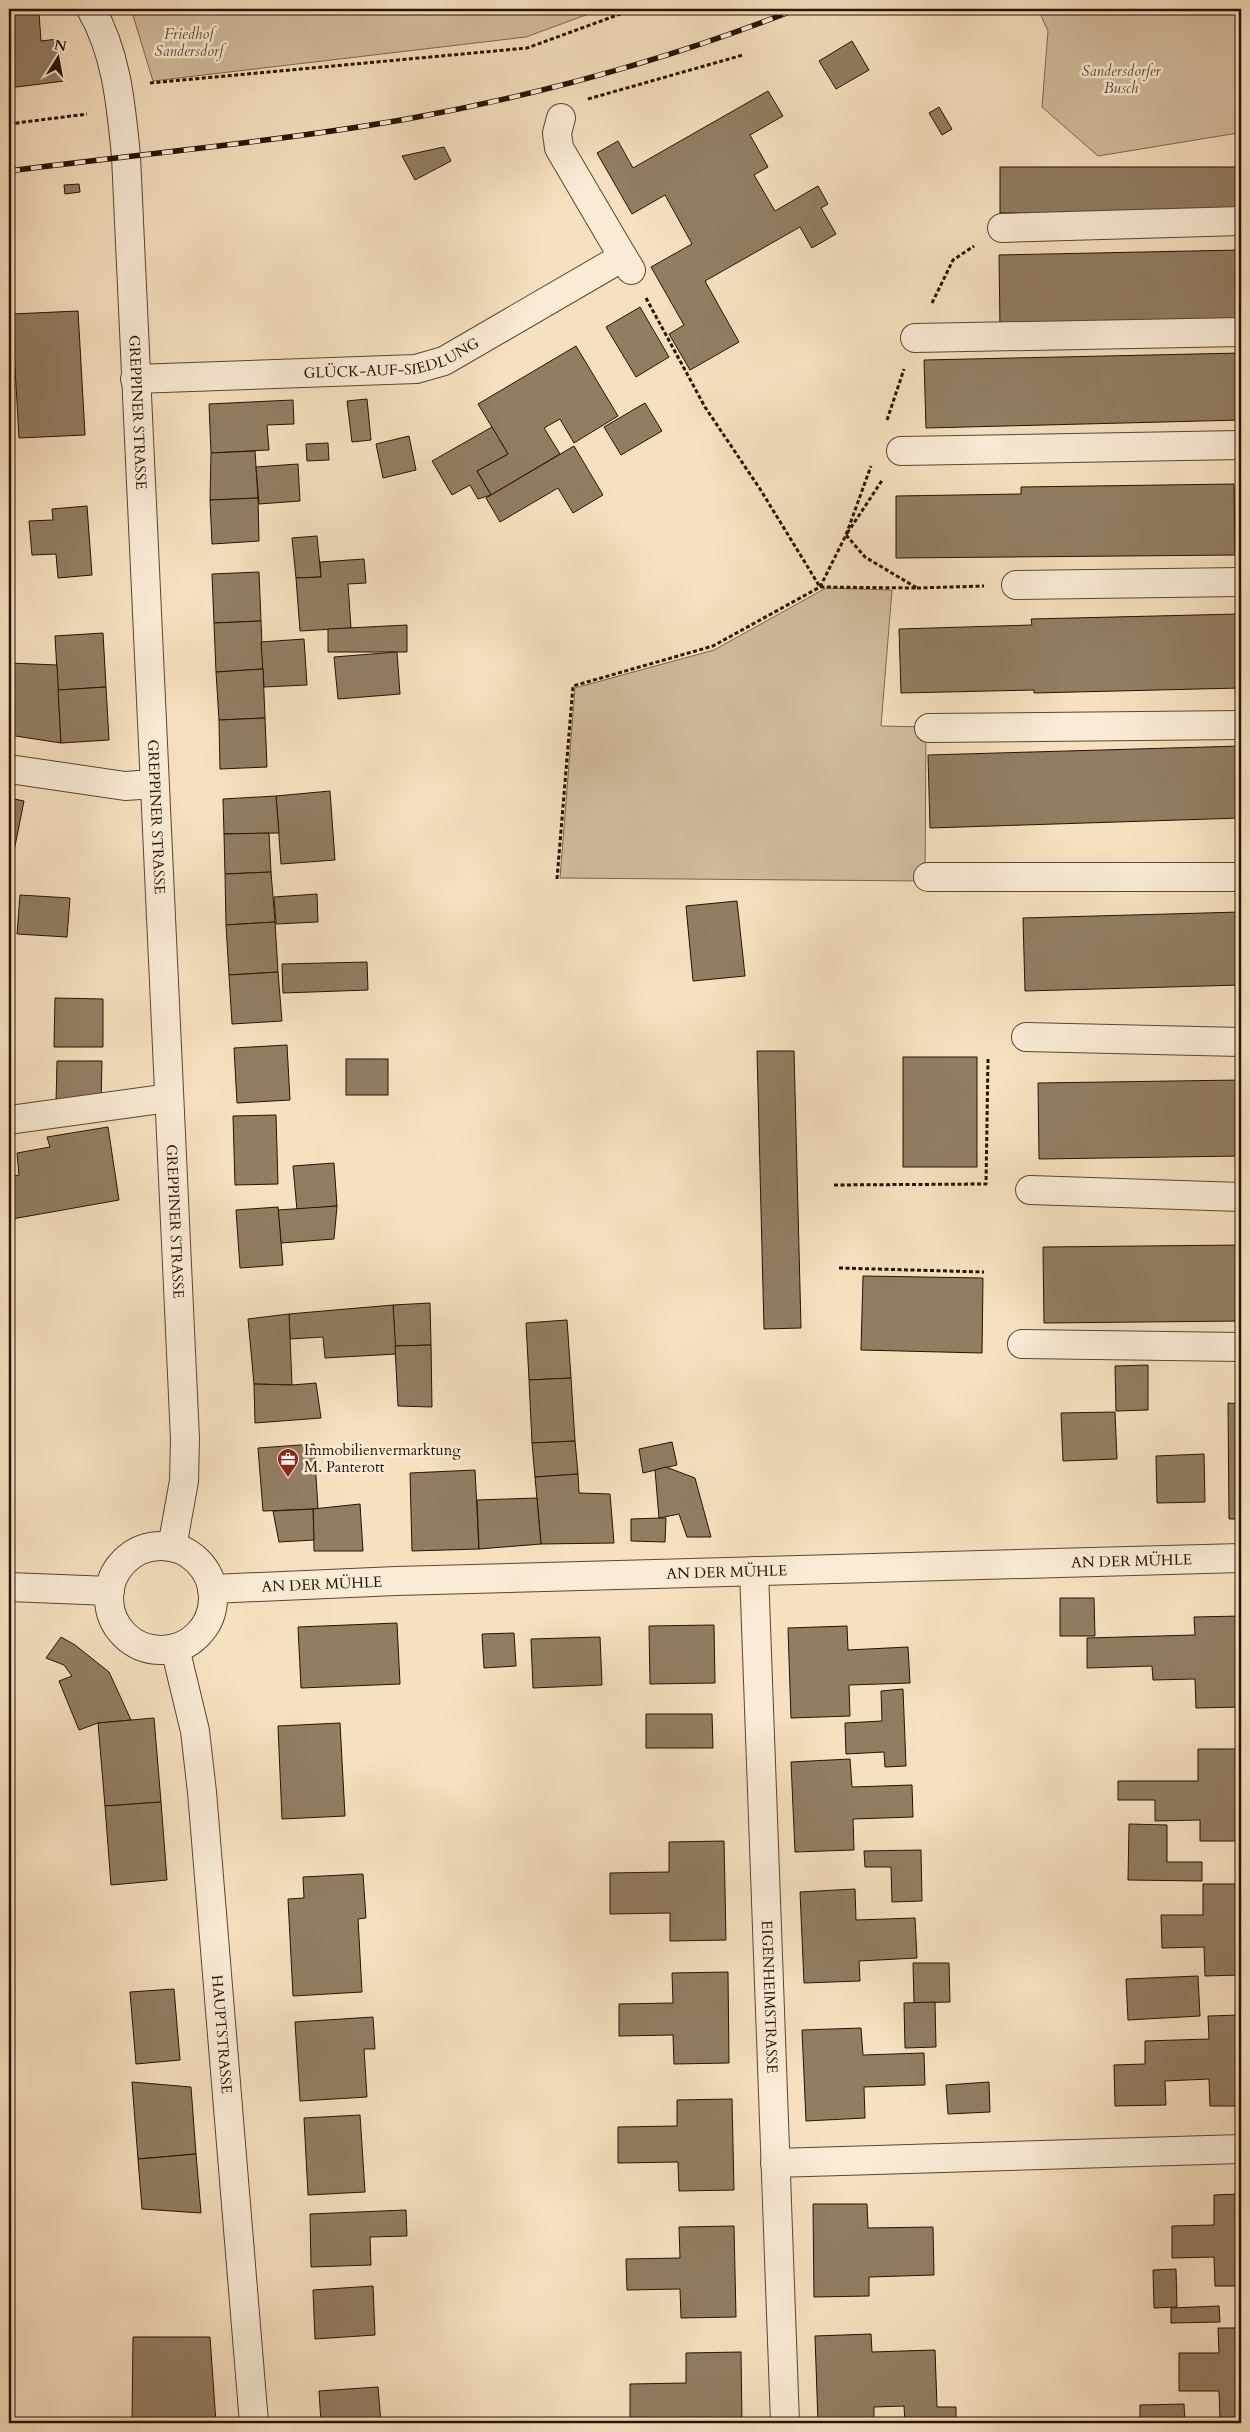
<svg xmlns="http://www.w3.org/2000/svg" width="1250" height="2432" viewBox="0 0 1250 2432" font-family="Cardo,serif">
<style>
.green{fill:#d3bd9f;stroke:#7c6850}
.building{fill:#927d63;stroke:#261200}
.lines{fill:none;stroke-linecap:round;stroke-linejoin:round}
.minor-casing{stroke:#5a4630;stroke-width:30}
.path{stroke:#261200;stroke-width:3;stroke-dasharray:4 2.5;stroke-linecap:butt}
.minor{stroke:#f9ebd5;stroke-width:28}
.rail-casing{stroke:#261200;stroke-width:5.5}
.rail{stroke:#f9ebd5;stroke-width:4;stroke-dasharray:11;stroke-linecap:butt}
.labels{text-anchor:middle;stroke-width:5;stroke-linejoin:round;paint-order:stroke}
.park-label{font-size:15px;font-style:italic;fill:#634e38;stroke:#f9ebd5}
.street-label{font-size:15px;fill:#261200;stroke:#f9ebd5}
.poi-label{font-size:15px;fill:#261200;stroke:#f9ebd5;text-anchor:start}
</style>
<rect width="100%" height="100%" fill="#f6e0bf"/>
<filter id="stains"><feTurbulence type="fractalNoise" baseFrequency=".004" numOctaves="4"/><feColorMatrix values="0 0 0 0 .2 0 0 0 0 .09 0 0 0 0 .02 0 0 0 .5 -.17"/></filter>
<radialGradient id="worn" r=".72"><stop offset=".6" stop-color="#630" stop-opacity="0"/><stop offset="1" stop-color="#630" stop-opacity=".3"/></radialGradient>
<g class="green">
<polygon points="131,9 602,9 526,37 153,81"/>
<polygon points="1038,9 1241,9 1241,131 1238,133 1098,156 1042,107 1048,31"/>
<polygon points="826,588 892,590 881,726 926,727 925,881 560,878 575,688 714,650"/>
</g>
<g class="building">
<polygon points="9,9 42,9 42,12 39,13 41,41 58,39 64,81 9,88"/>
<polygon points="852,41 869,70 836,89 819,61"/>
<polygon points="768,91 783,116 750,135 768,167 754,175 775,211 818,186 828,204 821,208 836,234 812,248 800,227 705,281 739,342 690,370 669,334 684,325 651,267 692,244 665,195 632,214 597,153 618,141 633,168"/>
<polygon points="939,107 952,129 942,135 929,113"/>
<polygon points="444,147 451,161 415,180 402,156"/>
<rect x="1000" y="167" width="241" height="46"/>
<polygon points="79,184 80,192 65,194 64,185"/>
<polygon points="1240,250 1241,323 1000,328 999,255"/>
<polygon points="640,307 669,357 636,377 606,327"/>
<polygon points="78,311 85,435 19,438 12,314"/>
<polygon points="576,346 618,416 574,443 560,419 544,428 560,454 491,495 477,471 508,454 478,404"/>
<polygon points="1241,353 1241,420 926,428 924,360"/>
<polygon points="367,399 371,440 352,442 347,401"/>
<polygon points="293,400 294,424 267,425 269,450 211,453 209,404"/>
<polygon points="645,403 662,431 621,455 604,427"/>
<polygon points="492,427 508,454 477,471 491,495 478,499 470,485 452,495 432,461"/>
<polygon points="409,436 416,470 383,478 376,444"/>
<polygon points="328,443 329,460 307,461 306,444"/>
<polygon points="574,446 603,495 573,513 558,488 500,522 486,498"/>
<polygon points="255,451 258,498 210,500 211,453"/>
<polygon points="298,464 300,501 259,504 256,467"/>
<polygon points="1234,484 1235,555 896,558 896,496 1021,494 1021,487"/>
<polygon points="258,498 259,541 212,544 210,500"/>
<polygon points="87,506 92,575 58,578 56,554 32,555 29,521 53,520 52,509"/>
<polygon points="317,536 321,577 296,578 292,538"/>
<polygon points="364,559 366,583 348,584 351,628 300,631 296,578 321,577 320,562"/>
<polygon points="259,572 261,621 214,623 212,574"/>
<polygon points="1238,614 1240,688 1034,693 1034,690 901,693 899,629 1032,625 1031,619"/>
<polygon points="261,621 263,669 216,672 214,623"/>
<polygon points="407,625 407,652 328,652 328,629"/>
<polygon points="103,633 106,687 58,690 55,636"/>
<polygon points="304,639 307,685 264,687 261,642"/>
<polygon points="397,652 400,694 338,699 334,657"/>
<polygon points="9,663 57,665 61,743 9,735"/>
<polygon points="263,669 265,718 219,720 216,672"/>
<polygon points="106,687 109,740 61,743 58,690"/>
<polygon points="265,718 267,767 220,769 219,720"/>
<polygon points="1241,746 1241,818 930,828 928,755"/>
<polygon points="330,791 335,860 281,864 276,796"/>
<polygon points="276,796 279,833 224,834 223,799"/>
<polygon points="9,798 24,801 12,861 9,860"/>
<polygon points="269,833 271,872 225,874 224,834"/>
<polygon points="271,872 275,922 226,925 225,874"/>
<polygon points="317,894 318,922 276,924 274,897"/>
<polygon points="20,895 70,898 67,937 17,934"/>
<polygon points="737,901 745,976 693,981 686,906"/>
<polygon points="1241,912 1241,985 1025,991 1023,918"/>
<polygon points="275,922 278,972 229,975 226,925"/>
<polygon points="367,962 368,990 283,993 282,964"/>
<polygon points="278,972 282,1021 232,1024 229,975"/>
<polygon points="55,998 103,999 103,1047 54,1047"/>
<polygon points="287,1045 290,1100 237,1103 234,1048"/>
<polygon points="757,1051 794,1051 801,1328 764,1329"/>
<rect x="903" y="1057" width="74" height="110"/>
<rect x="346" y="1059" width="42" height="36"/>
<polygon points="57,1061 102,1061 101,1103 56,1103"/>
<polygon points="1241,1080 1241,1156 1039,1159 1038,1083"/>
<polygon points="276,1115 278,1184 235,1185 233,1116"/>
<polygon points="108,1127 119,1200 12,1219 9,1217 9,1177 19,1175 17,1153 50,1147 47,1137"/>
<polygon points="334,1163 337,1206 297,1210 293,1166"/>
<polygon points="337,1206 334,1239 281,1243 278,1210"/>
<polygon points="278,1207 283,1265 240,1268 236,1210"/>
<polygon points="1241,1245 1241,1321 1044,1323 1043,1247"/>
<polygon points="863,1276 983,1278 982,1353 861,1350"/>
<polygon points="430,1303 431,1345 395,1346 393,1305"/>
<polygon points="393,1305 396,1354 325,1358 323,1337 290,1339 289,1314"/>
<polygon points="289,1314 292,1385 254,1384 248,1319"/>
<polygon points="567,1320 571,1378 529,1380 526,1323"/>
<polygon points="431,1345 432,1407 398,1406 395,1346"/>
<polygon points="1148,1365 1148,1410 1116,1411 1115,1366"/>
<polygon points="571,1378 575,1441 532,1443 529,1380"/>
<polygon points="316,1383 321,1418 255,1423 254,1384 292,1385"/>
<polygon points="1228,1403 1241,1404 1241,1519 1229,1519"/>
<polygon points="1115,1412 1117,1459 1063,1461 1061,1413"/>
<polygon points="575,1441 578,1474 535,1477 532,1443"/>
<polygon points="672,1442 677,1465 643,1473 639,1449"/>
<polygon points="314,1444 318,1509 263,1511 258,1448"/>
<polygon points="1204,1454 1205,1502 1157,1503 1156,1456"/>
<polygon points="666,1467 695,1478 711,1537 687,1537 679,1514 659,1518 655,1470"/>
<polygon points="475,1470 479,1549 412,1551 410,1473"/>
<polygon points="578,1474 579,1493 610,1494 614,1543 541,1544 535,1477"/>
<polygon points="537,1498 541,1544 479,1549 477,1500"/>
<polygon points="360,1504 363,1551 314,1551 313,1509"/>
<polygon points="313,1509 314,1540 279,1542 273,1511"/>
<polygon points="659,1518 666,1518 665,1542 631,1541 631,1519"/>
<polygon points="1060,1598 1094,1598 1095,1636 1060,1636"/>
<polygon points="1241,1616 1241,1707 1196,1708 1195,1679 1153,1680 1152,1666 1087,1668 1087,1638 1195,1635 1194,1617"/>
<polygon points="397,1623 400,1684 301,1688 298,1627"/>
<polygon points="714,1625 715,1683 650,1684 649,1626"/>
<polygon points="847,1626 848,1650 908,1647 910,1683 849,1685 850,1716 791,1718 788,1628"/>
<polygon points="514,1633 516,1666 484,1668 482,1634"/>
<polygon points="61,1637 75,1645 109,1672 131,1720 98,1723 79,1730 59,1681 72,1676 64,1665 46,1658"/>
<polygon points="600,1637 602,1685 533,1688 531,1639"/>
<polygon points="903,1689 906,1766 885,1767 884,1752 846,1754 845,1723 882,1721 881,1691"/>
<polygon points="646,1714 712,1714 713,1748 646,1748"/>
<polygon points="154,1718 161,1802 105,1806 98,1723"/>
<polygon points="340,1723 345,1816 282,1819 278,1726"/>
<polygon points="1198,1749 1241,1749 1241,1841 1200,1841 1200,1820 1155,1821 1155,1800 1118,1800 1118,1781 1198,1781"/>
<polygon points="850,1759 852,1787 912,1785 913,1817 853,1819 854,1850 795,1852 791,1762"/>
<polygon points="161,1802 167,1880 111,1885 105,1806"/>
<polygon points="1129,1824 1167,1825 1167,1862 1202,1862 1202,1881 1128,1880"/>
<polygon points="724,1841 726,1940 670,1941 670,1913 610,1914 610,1873 669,1872 669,1842"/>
<polygon points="921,1850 922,1901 892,1902 891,1867 865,1867 864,1851"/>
<polygon points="363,1874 366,1918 358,1919 362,1992 293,1996 288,1899 304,1898 303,1877"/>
<polygon points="1203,1884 1241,1884 1241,1975 1205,1976 1204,1947 1162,1948 1161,1915 1203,1915"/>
<polygon points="855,1889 856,1920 915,1918 917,1958 859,1961 860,1981 804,1983 800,1892"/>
<polygon points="913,1963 949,1963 950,2002 914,2003"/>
<polygon points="728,1972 729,2063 674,2064 673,2035 619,2036 619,2004 673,2003 672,1973"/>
<polygon points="1198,1976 1200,2016 1128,2020 1126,1979"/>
<polygon points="174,1989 180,2060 136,2064 130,1992"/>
<polygon points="935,2002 936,2047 905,2048 904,2003"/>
<polygon points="1241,2015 1241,2106 1210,2106 1209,2079 1165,2081 1166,2105 1115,2106 1114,2065 1145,2064 1145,2041 1209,2039 1208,2016"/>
<polygon points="373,2017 375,2049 364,2049 367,2097 300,2101 295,2022"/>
<polygon points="861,2028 863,2055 924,2053 925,2085 864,2087 865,2118 806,2121 802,2030"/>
<polygon points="132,2082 191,2087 196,2154 138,2159"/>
<polygon points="989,2082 990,2112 948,2114 946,2085"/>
<polygon points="732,2099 734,2190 679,2191 678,2162 618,2163 618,2127 677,2126 677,2100"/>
<polygon points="360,2115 365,2192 308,2195 304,2118"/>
<polygon points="196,2154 201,2213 142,2209 138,2159"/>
<polygon points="1241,2194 1241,2286 1215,2286 1214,2257 1172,2258 1172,2226 1214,2225 1214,2195"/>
<polygon points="813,2204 867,2204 868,2228 933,2227 934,2275 869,2277 869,2296 814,2297"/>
<polygon points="406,2210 407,2236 370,2237 371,2265 311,2267 310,2214"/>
<polygon points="734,2226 736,2317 681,2318 680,2289 627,2290 626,2259 680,2258 679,2227"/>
<polygon points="1176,2269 1177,2307 1154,2308 1153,2270"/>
<polygon points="373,2286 375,2335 315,2339 313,2290"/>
<polygon points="1219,2306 1220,2322 1171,2323 1171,2308"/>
<polygon points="1218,2328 1241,2328 1241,2419 1220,2419 1219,2391 1179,2391 1179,2353 1219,2353"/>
<polygon points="871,2334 872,2352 935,2350 937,2407 956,2407 956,2423 905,2423 904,2406 874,2407 874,2423 818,2423 815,2336"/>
<polygon points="133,2337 210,2337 216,2423 132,2423"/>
<polygon points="741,2352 742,2423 630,2423 630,2384 686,2383 686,2353"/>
<polygon points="378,2387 381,2423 321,2423 319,2391"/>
<polygon points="1184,2404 1185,2423 1140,2423 1140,2405"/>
</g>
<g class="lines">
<g class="minor-casing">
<g id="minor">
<path id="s1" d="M91 9C117 54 121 106 126 156L185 1439 184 1481 172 1547"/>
<polyline points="561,118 557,133 559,148 623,257"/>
<polyline points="1002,228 1241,221"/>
<polyline points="915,338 1241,332"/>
<path id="s2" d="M135 379 416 369 444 361 623 257 631 270"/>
<polyline points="901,451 1241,445"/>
<polyline points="1016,585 1241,582"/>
<polyline points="929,728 1241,725"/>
<polyline points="9,769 125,786 154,784"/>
<polyline points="928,877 1241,877"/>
<polyline points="1026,1037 1241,1042"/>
<polyline points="9,1120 169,1098"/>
<polyline points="1030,1190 1241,1197"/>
<polyline points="1022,1344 1241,1347"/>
<circle cx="161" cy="1598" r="52"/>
<path id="s3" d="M754 1571 785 2423"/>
<polyline points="9,1587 110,1591"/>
<path id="s4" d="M212 1589 396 1581 1241 1558"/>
<path id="s5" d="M175 1648 195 1731 202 1792 254 2423"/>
<polyline points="775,2163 1241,2149"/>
</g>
</g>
<g class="path">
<polyline points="150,83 527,48 634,9"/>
<polyline points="588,99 743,55"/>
<polyline points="9,124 87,114"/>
<polyline points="646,298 705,407 760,489 820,587 917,588 865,557 846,535 883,479"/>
<polyline points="932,303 953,260 974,246"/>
<polyline points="887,420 904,369"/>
<polyline points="917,588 984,586"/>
<polyline points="557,879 573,686 713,646 820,587 846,535 871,466"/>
<polyline points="834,1185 986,1184 988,1059"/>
<polyline points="839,1268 984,1272"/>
</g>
<use href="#minor" class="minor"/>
<g class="rail-casing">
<path id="rail" d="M9 171C141 154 275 142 407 119 539 95 673 58 797 9"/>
</g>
<use href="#rail" class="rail"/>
</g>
<defs>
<g id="office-pin" transform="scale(1.125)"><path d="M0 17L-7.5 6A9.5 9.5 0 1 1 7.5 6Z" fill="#8f2418" stroke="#f9ebd5"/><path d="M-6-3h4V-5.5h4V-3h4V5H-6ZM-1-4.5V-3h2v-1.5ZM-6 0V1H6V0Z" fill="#fff"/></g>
</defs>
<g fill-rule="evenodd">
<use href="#office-pin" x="288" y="1459"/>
</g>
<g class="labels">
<g class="park-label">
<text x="189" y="39">Friedhof<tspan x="189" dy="17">Sandersdorf</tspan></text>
<text x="1121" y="76">Sandersdorfer<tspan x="1121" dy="17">Busch</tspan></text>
</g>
<g class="street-label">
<text dy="5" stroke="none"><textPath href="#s2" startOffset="259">GLÜCK-AUF-SIEDLUNG</textPath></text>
<text dy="5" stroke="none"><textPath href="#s1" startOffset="409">GREPPINER STRASSE</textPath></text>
<text dy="5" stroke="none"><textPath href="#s1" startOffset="814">GREPPINER STRASSE</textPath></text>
<text dy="5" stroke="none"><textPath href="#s1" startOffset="1219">GREPPINER STRASSE</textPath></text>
<text dy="5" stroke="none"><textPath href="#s4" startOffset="920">AN DER MÜHLE</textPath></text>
<text dy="5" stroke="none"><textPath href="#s4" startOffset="515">AN DER MÜHLE</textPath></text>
<text dy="5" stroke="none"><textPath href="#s4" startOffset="110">AN DER MÜHLE</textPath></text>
<text dy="5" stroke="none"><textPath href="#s3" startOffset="426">EIGENHEIMSTRASSE</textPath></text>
<text dy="5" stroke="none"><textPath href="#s5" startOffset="390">HAUPTSTRASSE</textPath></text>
</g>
<g class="poi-label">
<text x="304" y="1455">Immobilienvermarktung<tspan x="304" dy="17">M. Panterott</tspan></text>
</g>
</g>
<rect width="1250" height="2432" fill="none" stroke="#f6e0bf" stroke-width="30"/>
<rect x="10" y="10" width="1230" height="2412" fill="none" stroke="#261200" stroke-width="2.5"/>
<rect x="15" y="15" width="1220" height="2402" fill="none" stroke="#261200"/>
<g transform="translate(58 58) rotate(11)" stroke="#f9ebd5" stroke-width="4" paint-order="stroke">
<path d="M0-4L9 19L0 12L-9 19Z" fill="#261200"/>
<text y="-8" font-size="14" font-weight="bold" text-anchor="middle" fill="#261200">N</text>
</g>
<rect width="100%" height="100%" filter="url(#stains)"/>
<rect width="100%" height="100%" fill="url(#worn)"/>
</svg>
